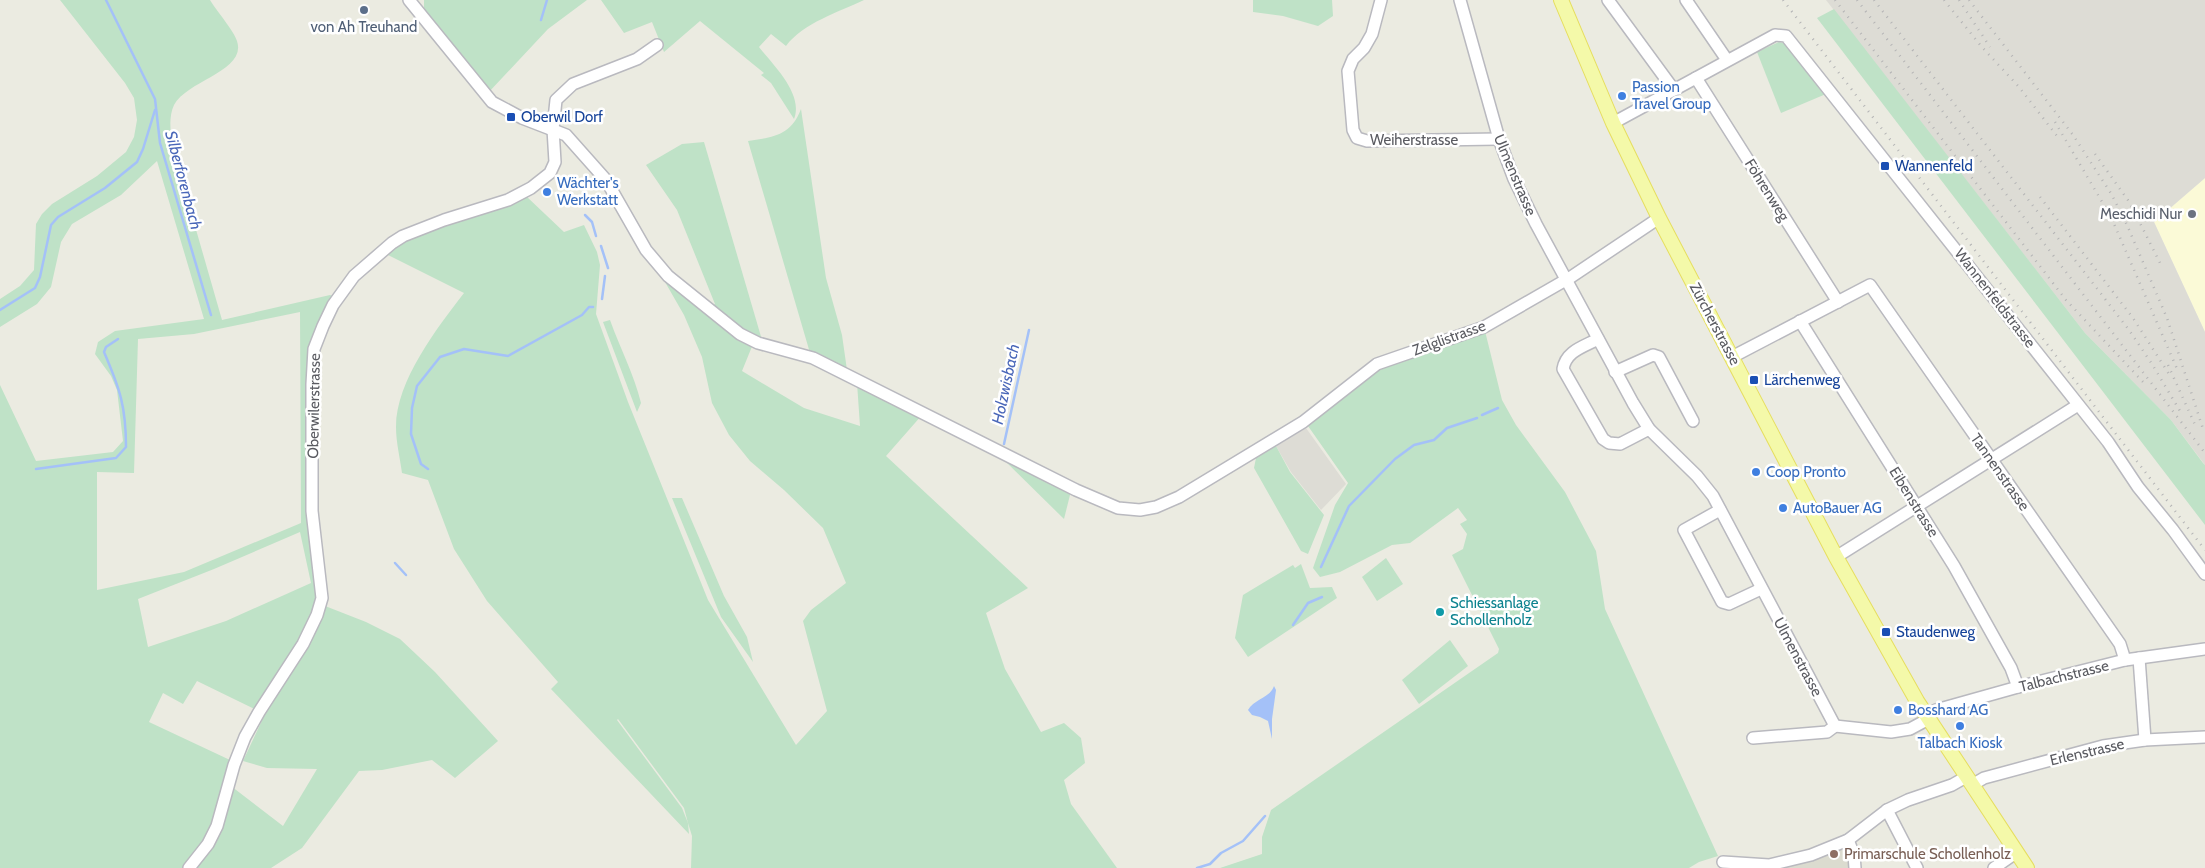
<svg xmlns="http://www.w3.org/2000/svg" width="2205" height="868" viewBox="0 0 2205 868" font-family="Cabin,sans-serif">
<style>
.commercial{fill:#fbfad7}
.industrial{fill:#dddcd5}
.education{fill:#dbdbcf}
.green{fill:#bfe2c7;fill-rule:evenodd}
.water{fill:#a4c1f8}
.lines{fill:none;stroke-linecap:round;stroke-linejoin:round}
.stream{stroke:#a4c1f8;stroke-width:2.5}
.minor-casing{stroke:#b9b9bf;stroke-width:14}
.major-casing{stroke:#e6de5f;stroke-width:16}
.minor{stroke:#fff;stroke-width:11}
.major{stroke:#f4f9a9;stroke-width:14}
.rail{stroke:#b4b4b5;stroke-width:2.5;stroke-dasharray:1 6;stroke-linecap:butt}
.service-dot{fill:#5c6f8a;stroke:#fff;stroke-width:2}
.shop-dot{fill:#3f7fe0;stroke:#fff;stroke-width:2}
.transit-dot{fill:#1a4fb4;stroke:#fff;stroke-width:2}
.worship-dot{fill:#6b7280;stroke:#fff;stroke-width:2}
.culture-dot{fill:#0f9aa8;stroke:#fff;stroke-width:2}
.education-dot{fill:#8d6e63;stroke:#fff;stroke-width:2}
.labels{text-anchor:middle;stroke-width:5;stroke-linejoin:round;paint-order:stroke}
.service-label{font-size:15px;fill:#4e5e75;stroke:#fff}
.shop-label{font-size:15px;fill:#366cbe;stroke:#fff;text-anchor:start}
.transit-label{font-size:15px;fill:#164399;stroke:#fff;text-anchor:start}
.street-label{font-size:15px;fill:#5a5b61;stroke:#fff}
.worship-label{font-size:15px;fill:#5b616d;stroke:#fff;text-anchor:end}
.culture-label{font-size:15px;fill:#0d838f;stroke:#fff;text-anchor:start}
.education-label{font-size:15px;fill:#785e54;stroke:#fff;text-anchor:start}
.water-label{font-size:16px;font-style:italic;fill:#4a67b9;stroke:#fff}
</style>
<rect width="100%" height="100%" fill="#ebebe1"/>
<polygon class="commercial" points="2205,178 2205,332 2154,222"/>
<g class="industrial">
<polygon points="1826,0 2205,0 2205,178 2154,222 2205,332 2205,465 2171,420 2085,333"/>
<polygon points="1306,428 1346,484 1321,510 1291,472 1276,446"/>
</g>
<polygon class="education" points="1848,840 1855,868 1748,868"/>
<g class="green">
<path d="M60 0H210C216 10 234 31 237 41 247 71 188 80 174 105 168 118 171 133 172 146L222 320 330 295 335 297 311 345 320 604 366 622 400 639 435 672 498 741 455 778 432 760 382 770 359 771 302 848 271 868H0V385L36 461 113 452 123 441 117 390 111 376 95 354 98 342 115 331 204 319 157 161 121 195 72 224 61 242 51 287 37 304 0 327V299L20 286 34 270 36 224 42 214 52 204 97 176 126 152 134 137 137 120 134 98 125 83ZM300 312 301 523 184 572 97 590V472L134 473 138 339 194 334ZM300 532 311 583 226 621 148 647 138 599 214 569ZM197 681 265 714 243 761 267 768 317 769 283 826 227 783 230 760 149 722 163 693 183 704Z"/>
<polygon points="424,0 587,0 548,29 488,93 424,12"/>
<path d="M601 0H864C839 12 803 23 786 46L771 34 759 47C773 65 804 94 794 119L771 83 761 75 764 73 700 21 664 52 652 22 624 33Z"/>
<polygon points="1253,0 1332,0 1333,16 1318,26 1283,16 1253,12"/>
<polygon points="1834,9 2085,333 2171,420 2203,463 2205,465 2205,525 1817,18"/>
<polygon points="1779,42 1786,44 1826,94 1781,113 1757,52"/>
<path d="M801 109 826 278 842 335 847 370 810 353 748 141C773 137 791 136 801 109Z"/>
<polygon points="704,142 762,340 740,331 711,307 715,304 677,210 646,165 682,144"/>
<path d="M526 196 564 232 584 225 597 252 600 265 596 314 628 402 708 600 796 745 827 711 803 621 811 610 846 583 823 528 784 490 750 461 729 435 712 403 702 357 684 315 665 282 668 279 753 344 742 371 804 408 860 426 857 383 922 415 886 456 1028 588 986 613 1005 669 1041 732 1064 723 1081 738 1085 763 1064 780 1071 804 1117 868H691L692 836 688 823 689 834 551 689 558 682 487 601 454 549 428 480 402 473C400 458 396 442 396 427 396 381 437 328 464 293L384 253 405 239ZM618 719 684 808 688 823 682 808 617 720Z"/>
<path d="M610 320C620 348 634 374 641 403L637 412 603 322Z"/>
<polygon points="1485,331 1502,400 1516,425 1565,492 1596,551 1605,609 1718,856 1699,862 1689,868 1220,868 1262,854 1262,837 1271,810 1498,653 1499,649 1452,555 1463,549 1467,534 1460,524 1467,520 1458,508 1410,543 1392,545 1340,572 1320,577 1313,568 1335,505 1348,483 1308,426 1375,372 1391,362"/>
<polygon points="1276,446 1290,472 1324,515 1308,554 1301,551 1254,468 1256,458"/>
<polygon points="996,452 1071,491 1064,519"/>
<polygon points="672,498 682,498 724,596 747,637 753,662 721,617"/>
<polygon points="1386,558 1403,584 1377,601 1362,577"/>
<polygon points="1301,564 1310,588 1332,587 1337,598 1248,657 1235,638 1243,595 1293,565 1295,568"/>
<polygon points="1450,640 1468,666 1419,704 1402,680"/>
</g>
<path class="water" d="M1274 686 1276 690 1272 719V739L1268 721 1260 717 1252 715 1248 710C1254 699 1270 698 1274 686Z"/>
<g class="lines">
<g class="stream">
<polyline points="106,0 155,99 160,143 211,315"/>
<polyline points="541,20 547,0"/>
<polyline points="585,215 592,222 596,236"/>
<polyline points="601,246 608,268"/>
<polyline points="602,299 605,276"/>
<polyline points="0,310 35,288 40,277 51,225 58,217 105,188 137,162 143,149 155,110"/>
<polyline points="1482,415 1498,408"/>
<polyline points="1004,444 1029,330"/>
<path d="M36 469 116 458 126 447C126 407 120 389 104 352L106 347 118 339"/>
<polyline points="428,469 421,464 411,434 412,408 417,386 440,357 464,349 508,356 582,315 589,307 593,307"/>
<polyline points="395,563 406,575"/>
<polyline points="1321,567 1349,506 1395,459 1414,445 1434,440 1447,428 1477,418"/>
<polyline points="1293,625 1308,603 1322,597"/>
<polyline points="1197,868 1210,864 1221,853 1243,841 1265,816"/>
</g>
<g class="minor-casing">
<g id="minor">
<polyline points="409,0 492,102 522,118 566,135 606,180 646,250 668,276 740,334 758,343 813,358 1076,490 1118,508 1140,510 1156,507 1179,497 1303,422 1377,364 1484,327 1571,277 1659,218"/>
<polyline points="1381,0 1372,34 1364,48 1353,59 1348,71 1353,130 1357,138 1367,141 1499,139"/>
<polyline points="1460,0 1499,139 1514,179 1536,224 1633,403 1649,429 1697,476 1713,496 1835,726"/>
<polyline points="1608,0 1674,90"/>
<polyline points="1686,0 1727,60"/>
<polyline points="1696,78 1838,302"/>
<polyline points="1613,123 1775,35 1786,36 2108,442 2138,487 2173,530 2205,574"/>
<polyline points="1800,321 1954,566 2011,668 2018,687"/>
<path d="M1598 339C1583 347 1566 351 1563 369L1603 439 1609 443 1620 444 1649 429"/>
<polyline points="1732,357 1870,285 2120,644 2125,660"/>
<polyline points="1615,372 1653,355 1659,357 1693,421"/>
<polyline points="1720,510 1684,530 1722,602 1729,604 1761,589"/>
<polyline points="1836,557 2078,405"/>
<polyline points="2139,658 2145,740"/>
<polyline points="1835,726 1891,732 1910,729 1923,722 1936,710 2018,687 2125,660 2205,649"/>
<polyline points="1753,738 1827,732 1835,726"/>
<polyline points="1972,785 1984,778 2103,746 2145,740 2205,737"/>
<polyline points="1887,810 1917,868"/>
<polyline points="1848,840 1854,855 1855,868"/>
<polyline points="1723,862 1769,865 1811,855 1848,840 1887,810 1908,800 1952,785 1966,777"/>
<polyline points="189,868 208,844 217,826 234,765 245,737 259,712 303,644 317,615 322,598 312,511 312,384 314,349 323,326 333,305 354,276 392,243 403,236 444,220 508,200 531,188 550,173 555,162 553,129 556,100 573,84 637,59 657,45"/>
<polyline points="1994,868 2017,852"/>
</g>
</g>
<g class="major-casing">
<polyline id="major" points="1561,0 1613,123 1659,218 1836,557 1917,701 2027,868"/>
</g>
<use href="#minor" class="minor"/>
<use href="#major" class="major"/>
<g class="rail">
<polyline points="1783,0 2205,550"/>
<polyline points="1835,0 2066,300 2144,383"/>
<polyline points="1857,0 2205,453"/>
<polyline points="1874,0 2129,330 2152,364 2180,411"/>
<polyline points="1944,0 1981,46 2019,87 2057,136"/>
<polyline points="1959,0 1990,47"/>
<polyline points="1969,0 2073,135 2112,195 2127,225 2167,318 2204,432"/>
<polyline points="2055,122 2111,217 2178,371"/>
<polyline points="2095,154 2130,203 2161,265"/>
<polyline points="2040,197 2133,318 2169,374"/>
<polyline points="2168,365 2196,427"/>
</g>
</g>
<circle class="service-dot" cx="364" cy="10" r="5"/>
<g class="shop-dot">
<circle cx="1622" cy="96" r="5"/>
<circle cx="547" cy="192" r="5"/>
<circle cx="1756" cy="472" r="5"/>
<circle cx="1783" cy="508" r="5"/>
<circle cx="1898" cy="710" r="5"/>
<circle cx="1960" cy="726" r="5"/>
</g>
<g class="transit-dot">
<rect x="506" y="112" width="10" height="10" rx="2.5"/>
<rect x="1880" y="161" width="10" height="10" rx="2.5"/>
<rect x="1749" y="375" width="10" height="10" rx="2.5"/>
<rect x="1881" y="627" width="10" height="10" rx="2.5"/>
</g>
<circle class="worship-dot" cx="2192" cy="214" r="5"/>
<circle class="culture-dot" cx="1440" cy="612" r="5"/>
<circle class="education-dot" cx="1834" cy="854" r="5"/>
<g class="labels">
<g class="service-label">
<text x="364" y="32">von Ah Treuhand</text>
</g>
<g class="shop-label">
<text x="1632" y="92">Passion<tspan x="1632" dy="17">Travel Group</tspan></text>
<text x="557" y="188">Wächter's<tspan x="557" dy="17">Werkstatt</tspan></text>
<text x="1766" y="477">Coop Pronto</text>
<text x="1793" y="513">AutoBauer AG</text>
<text x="1908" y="715">Bosshard AG</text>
<text x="1960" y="748" text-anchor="middle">Talbach Kiosk</text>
</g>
<g class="transit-label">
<text x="521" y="122">Oberwil Dorf</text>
<text x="1895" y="171">Wannenfeld</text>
<text x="1764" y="385">Lärchenweg</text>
<text x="1896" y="637">Staudenweg</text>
</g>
<g class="street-label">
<text x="1414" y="145">Weiherstrasse</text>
<text transform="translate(1515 175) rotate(67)" y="5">Ulmenstrasse</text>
<text transform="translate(1767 190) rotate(58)" y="5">Föhrenweg</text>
<text transform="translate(1995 298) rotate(52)" y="5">Wannenfeldstrasse</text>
<text transform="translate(1715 324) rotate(62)" y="5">Zürcherstrasse</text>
<text transform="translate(1449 338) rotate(-20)" y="5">Zelglistrasse</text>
<text transform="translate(314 406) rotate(-89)" y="5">Oberwilerstrasse</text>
<text transform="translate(2000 472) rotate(55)" y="5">Tannenstrasse</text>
<text transform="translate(1914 502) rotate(58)" y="5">Eibenstrasse</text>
<text transform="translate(1798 657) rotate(62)" y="5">Ulmenstrasse</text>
<text transform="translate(2064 676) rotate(-14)" y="5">Talbachstrasse</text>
<text transform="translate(2087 752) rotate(-13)" y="5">Erlenstrasse</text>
</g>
<g class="worship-label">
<text x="2182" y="219">Meschidi Nur</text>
</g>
<g class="culture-label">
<text x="1450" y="608">Schiessanlage<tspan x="1450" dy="17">Schollenholz</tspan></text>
</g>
<g class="education-label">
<text x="1844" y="859">Primarschule Schollenholz</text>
</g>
<g class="water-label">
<text transform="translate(184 180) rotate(75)" y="6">Silberforenbach</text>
<text transform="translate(1005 384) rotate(-78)" y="6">Holzwisbach</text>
</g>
</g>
</svg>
